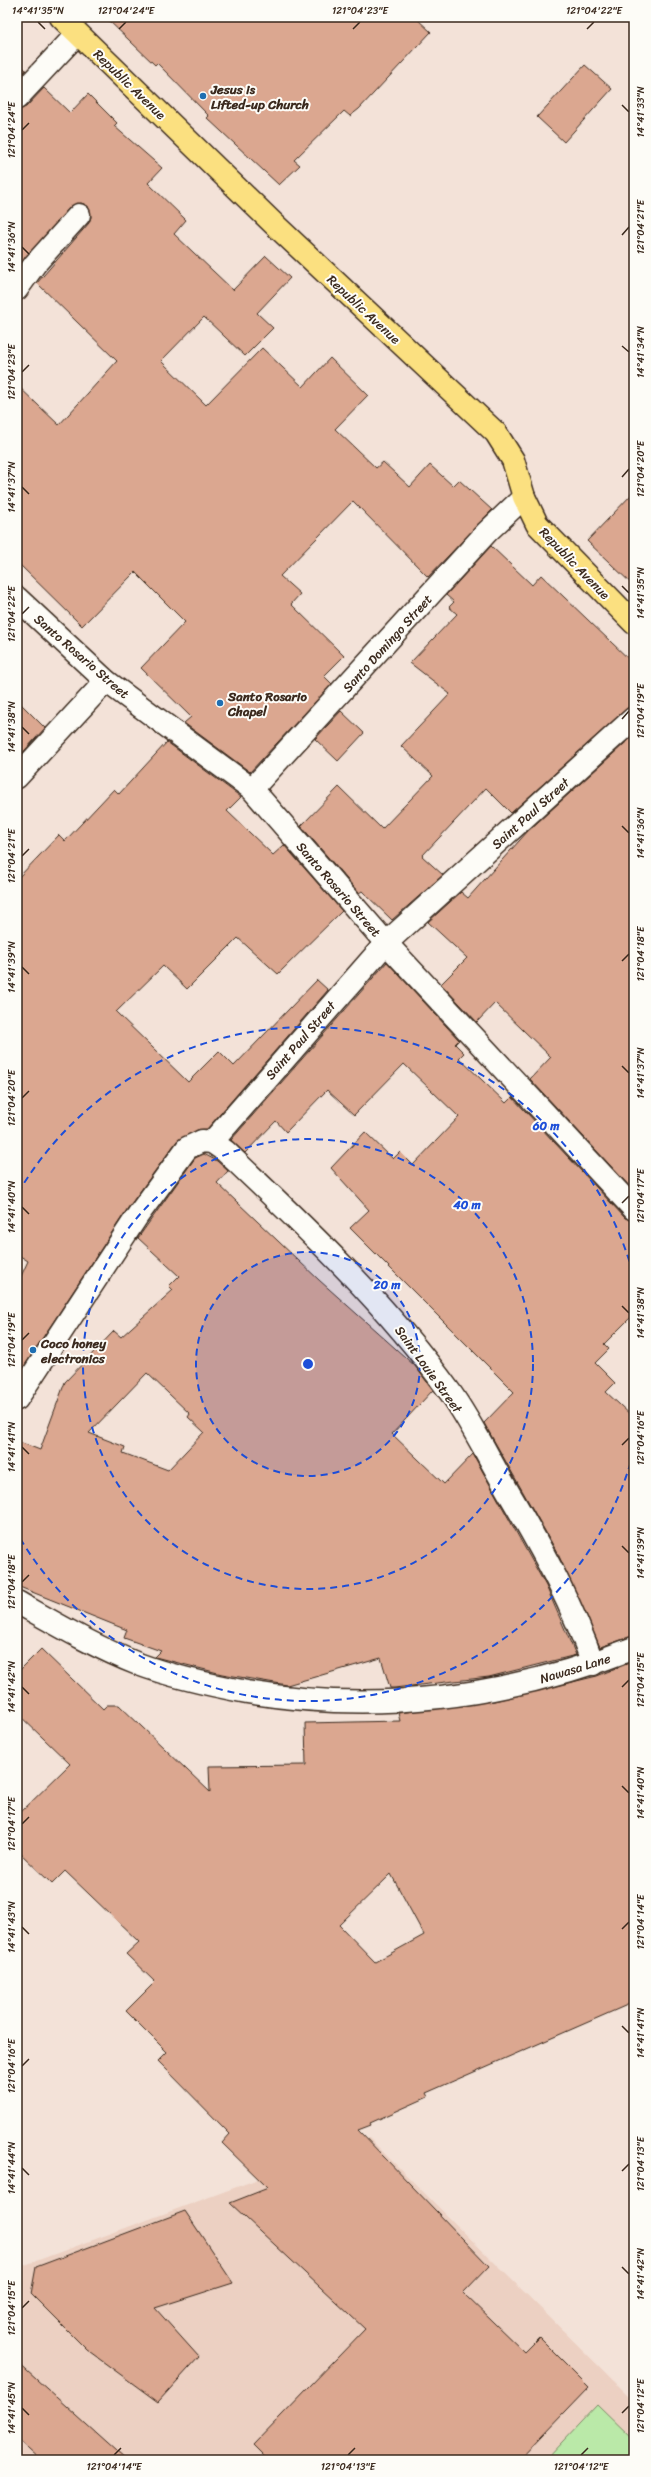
<svg xmlns="http://www.w3.org/2000/svg" width="651" height="2477" viewBox="0 0 651 2477" font-family="Sriracha,sans-serif">
<style>
.built{fill:#ecd0c2}
.green{fill:#bae9a8;stroke:#7a8a63}
.building{fill:#dba790;stroke:#3b2a1e;fill-rule:evenodd}
.lines{fill:none;stroke-linecap:round;stroke-linejoin:round}
.minor-casing{stroke:#3b2a1e;stroke-width:25}
.major-casing{stroke:#3b2a1e;stroke-width:25}
.minor{stroke:#fdfcf7;stroke-width:22}
.major{stroke:#fbe080;stroke-width:22}
.ticks{fill:none;stroke:#3b2a1e;stroke-width:1.5}
.ring{fill:none;stroke:#1d4ed8;stroke-width:2;stroke-dasharray:7 5}
.poi-dot{fill:#1f6fb2;stroke:#fdfcf7;stroke-width:1.5}
.labels{text-anchor:middle;stroke-width:4;stroke-linejoin:round;paint-order:stroke}
.street-label{font-size:13px;fill:#3b2a1e;stroke:#fdfcf7}
.poi-label{font-size:13px;font-weight:bold;fill:#3b2a1e;stroke:#fdfcf7;text-anchor:start}
.centre{fill:#1d4ed8;stroke:#fdfcf7;stroke-width:2}
.ring-label{font-size:12px;text-anchor:middle;font-weight:bold;fill:#1d4ed8;stroke:#fdfcf7;stroke-width:4;stroke-linejoin:round;paint-order:stroke}
.neatline{fill:none;stroke:#3b2a1e;stroke-width:1.5}
.ticks-label{font-size:10px;text-anchor:middle;fill:#3b2a1e}
</style>
<rect width="100%" height="100%" fill="#f3e2d8"/>
<filter id="ink" filterUnits="userSpaceOnUse"><feTurbulence type="fractalNoise" baseFrequency=".025" numOctaves="2"/><feDisplacementMap in="SourceGraphic" scale="8" xChannelSelector="R" yChannelSelector="G"/><feConvolveMatrix kernelMatrix="1 2 1 2 8 2 1 2 1" color-interpolation-filters="sRGB"/></filter>
<g filter="url(#ink)">
<polygon class="built" points="369,2138 634,2401 634,2460 17,2460 17,2268"/>
<polygon class="green" points="597,2405 634,2441 634,2460 545,2460"/>
<g class="building">
<polygon points="105,17 415,17 431,32 359,109 350,116 344,111 294,160 300,165 279,185 207,118 209,116 157,63 155,65"/>
<polygon points="17,62 26,70 17,80"/>
<polygon points="585,65 612,89 564,142 537,117"/>
<polygon points="44,88 70,113 88,94 117,123 114,126 162,168 148,183 186,220 174,234 233,290 266,256 290,278 257,313 273,328 245,356 204,317 161,361 206,405 262,348 303,387 330,358 368,395 335,429 376,468 383,462 410,487 430,465 453,486 459,480 492,510 428,577 353,501 280,576 300,594 291,604 344,656 324,676 332,684 250,772 184,723 191,717 141,668 185,622 135,572 82,626 17,562 17,385 59,425 117,361 37,283 89,223 91,217 88,206 81,203 70,207 17,268 17,110 26,107"/>
<polygon points="634,492 634,586 587,541"/>
<polygon points="491,546 532,585 541,575 634,664 634,706 626,709 511,813 486,788 422,856 443,875 392,920 362,891 359,893 301,826 339,787 382,829 433,776 401,746 450,694 410,663 457,614 449,607 454,602 446,595"/>
<polygon points="17,700 45,728 17,759"/>
<polygon points="341,711 364,733 338,761 315,739"/>
<polygon points="634,735 634,1191 530,1079 551,1057 495,1003 477,1022 441,984 467,958 428,922 461,892 468,898 528,831"/>
<polygon points="167,742 241,797 227,811 273,855 284,845 342,911 278,974 238,938 187,989 163,966 116,1012 188,1082 219,1051 234,1066 317,980 328,990 207,1129 197,1130 177,1141 128,1208 23,1368 17,1365 17,1285 28,1261 17,1254 17,879 59,835 65,841 114,789 119,794"/>
<polygon points="387,962 459,1040 455,1044 464,1053 459,1058 506,1103 512,1097 625,1218 634,1221 634,1314 604,1344 609,1349 595,1363 615,1383 606,1392 634,1418 634,1636 600,1647 558,1554 484,1423 514,1392 350,1228 369,1210 331,1168 365,1132 393,1159 400,1152 413,1165 459,1117 404,1064 354,1115 327,1090 286,1132 276,1121 245,1153 231,1140"/>
<path d="M204 1154 217 1161 228 1171 217 1183 319 1280 415 1366 433 1390 392 1434 444 1484 473 1454 546 1586 576 1655 489 1677 394 1688H390L381 1658 287 1685 222 1674 155 1657 161 1651 124 1638 127 1630 17 1586V1441L40 1450 65 1382 114 1331 121 1337 173 1290 169 1286 179 1276 138 1238 195 1158ZM147 1373 190 1414 188 1417 204 1432 168 1470 123 1453 125 1447 89 1433Z"/>
<path d="M41 1649 103 1709 107 1705H119L210 1792 209 1766 306 1765 305 1723 400 1721 398 1713 494 1701 597 1676 634 1661V2002L426 2093 428 2097 370 2123 371 2125 358 2130 489 2266 463 2293 524 2352 539 2337 589 2387 519 2460H268L253 2445 365 2329 230 2203 268 2188 222 2143 230 2134 158 2061 167 2052 126 2011 155 1982 126 1954 139 1942 65 1871 52 1884 17 1850V1816L70 1764 17 1713V1673ZM391 1874 424 1935 375 1962 339 1925Z"/>
<polygon points="185,2211 233,2283 155,2308 199,2357 158,2402 87,2350 31,2294 36,2267"/>
<polygon points="17,2362 126,2460 40,2460 17,2439"/>
</g>
<g class="lines">
<g class="minor-casing">
<g id="minor">
<polyline points="17,98 77,34"/>
<polyline points="17,289 35,264 79,215"/>
<polyline points="17,598 106,681 252,789 386,943 634,1209"/>
<polyline points="17,777 106,681"/>
<polyline points="252,789 487,532 524,497"/>
<polyline points="212,1142 386,943 634,718"/>
<path d="M17 1399 138 1215 187 1148 202 1141 212 1142 225 1151C305 1227 385 1302 450 1392 474 1426 492 1465 513 1500 544 1553 573 1606 593 1664"/>
<path d="M17 1602C56 1624 95 1647 138 1664 173 1677 210 1685 247 1692 380 1714 509 1697 634 1648"/>
</g>
</g>
<g class="major-casing">
<polyline id="major" points="61,17 274,224 496,433 513,460 524,497 537,524 634,623"/>
</g>
<use href="#minor" class="minor"/>
<use href="#major" class="major"/>
</g>
</g>
<path class="ticks" d="M38 22 45 29M119 29 126 22M353 29 360 22M587 29 594 22M622 105 629 112M22 130 29 123M622 235 629 227M22 247 29 254M622 346 629 352M22 372 29 365M622 477 629 469M22 487 29 494M622 586 629 593M22 614 29 607M622 719 629 711M22 727 29 734M622 826 629 833M22 856 29 849M622 961 629 954M22 967 29 974M622 1066 629 1073M22 1098 29 1091M622 1203 629 1196M22 1207 29 1214M622 1306 629 1313M22 1340 29 1333M622 1445 629 1438M22 1447 29 1454M622 1546 629 1553M22 1582 29 1575M22 1687 29 1694M622 1687 629 1680M622 1786 629 1793M22 1824 29 1817M22 1927 29 1934M622 1929 629 1922M622 2026 629 2033M22 2066 29 2059M22 2168 29 2175M622 2171 629 2164M622 2267 629 2274M22 2308 29 2301M22 2408 29 2415M622 2413 629 2406M114 2455 121 2448M348 2455 355 2448M581 2455 588 2448"/>
<circle cx="308" cy="1364" r="112" fill="#1d4ed8" fill-opacity=".12"/>
<g class="ring">
<circle cx="308" cy="1364" r="112"/>
<circle cx="308" cy="1364" r="225"/>
<path d="M634 1451A337 337 0 0 1 18 1535M18 1193A337 337 0 0 1 634 1277"/>
</g>
<g class="poi-dot">
<circle cx="203" cy="96" r="4"/>
<circle cx="220" cy="703" r="4"/>
<circle cx="33" cy="1350" r="4"/>
</g>
<g class="labels">
<g class="street-label">
<text transform="translate(130 84) rotate(44)" y="5">Republic Avenue</text>
<text transform="translate(364 309) rotate(43)" y="5">Republic Avenue</text>
<text transform="translate(575 563) rotate(46)" y="5">Republic Avenue</text>
<text transform="translate(387 643) rotate(-48)" y="5">Santo Domingo Street</text>
<text transform="translate(82 656) rotate(41)" y="5">Santo Rosario Street</text>
<text transform="translate(530 813) rotate(-42)" y="5">Saint Paul Street</text>
<text transform="translate(339 889) rotate(49)" y="5">Santo Rosario Street</text>
<text transform="translate(300 1040) rotate(-49)" y="5">Saint Paul Street</text>
<text transform="translate(429 1369) rotate(54)" y="5">Saint Louie Street</text>
<text transform="translate(575 1668) rotate(-17)" y="5">Nawasa Lane</text>
</g>
<g class="poi-label">
<text x="211" y="94">Jesus is<tspan x="211" dy="15">Lifted-up Church</tspan></text>
<text x="228" y="701">Santo Rosario<tspan x="228" dy="15">Chapel</tspan></text>
<text x="41" y="1348">Coco honey<tspan x="41" dy="15">electronics</tspan></text>
</g>
</g>
<circle cx="308" cy="1364" r="6" class="centre"/>
<g class="ring-label">
<text x="546" y="1130">60 m</text>
<text x="467" y="1209">40 m</text>
<text x="387" y="1289">20 m</text>
</g>
<rect width="651" height="2477" fill="none" stroke="#fdfcf7" stroke-width="44"/>
<rect x="22" y="22" width="607" height="2433" class="neatline"/>
<g class="ticks-label">
<text x="38" y="14">14°41'35"N</text>
<text x="126" y="14">121°04'24"E</text>
<text x="360" y="14">121°04'23"E</text>
<text x="594" y="14">121°04'22"E</text>
<text transform="translate(640 112) rotate(-90)" y="4">14°41'33"N</text>
<text transform="translate(11 130) rotate(-90)" y="4">121°04'24"E</text>
<text transform="translate(640 227) rotate(-90)" y="4">121°04'21"E</text>
<text transform="translate(11 247) rotate(-90)" y="4">14°41'36"N</text>
<text transform="translate(640 352) rotate(-90)" y="4">14°41'34"N</text>
<text transform="translate(11 372) rotate(-90)" y="4">121°04'23"E</text>
<text transform="translate(640 469) rotate(-90)" y="4">121°04'20"E</text>
<text transform="translate(11 487) rotate(-90)" y="4">14°41'37"N</text>
<text transform="translate(640 593) rotate(-90)" y="4">14°41'35"N</text>
<text transform="translate(11 614) rotate(-90)" y="4">121°04'22"E</text>
<text transform="translate(640 711) rotate(-90)" y="4">121°04'19"E</text>
<text transform="translate(11 727) rotate(-90)" y="4">14°41'38"N</text>
<text transform="translate(640 833) rotate(-90)" y="4">14°41'36"N</text>
<text transform="translate(11 856) rotate(-90)" y="4">121°04'21"E</text>
<text transform="translate(640 954) rotate(-90)" y="4">121°04'18"E</text>
<text transform="translate(11 967) rotate(-90)" y="4">14°41'39"N</text>
<text transform="translate(640 1073) rotate(-90)" y="4">14°41'37"N</text>
<text transform="translate(11 1098) rotate(-90)" y="4">121°04'20"E</text>
<text transform="translate(640 1196) rotate(-90)" y="4">121°04'17"E</text>
<text transform="translate(11 1207) rotate(-90)" y="4">14°41'40"N</text>
<text transform="translate(640 1313) rotate(-90)" y="4">14°41'38"N</text>
<text transform="translate(11 1340) rotate(-90)" y="4">121°04'19"E</text>
<text transform="translate(640 1438) rotate(-90)" y="4">121°04'16"E</text>
<text transform="translate(11 1447) rotate(-90)" y="4">14°41'41"N</text>
<text transform="translate(640 1553) rotate(-90)" y="4">14°41'39"N</text>
<text transform="translate(11 1582) rotate(-90)" y="4">121°04'18"E</text>
<text transform="translate(640 1680) rotate(-90)" y="4">121°04'15"E</text>
<text transform="translate(11 1687) rotate(-90)" y="4">14°41'42"N</text>
<text transform="translate(640 1793) rotate(-90)" y="4">14°41'40"N</text>
<text transform="translate(11 1824) rotate(-90)" y="4">121°04'17"E</text>
<text transform="translate(640 1922) rotate(-90)" y="4">121°04'14"E</text>
<text transform="translate(11 1927) rotate(-90)" y="4">14°41'43"N</text>
<text transform="translate(640 2033) rotate(-90)" y="4">14°41'41"N</text>
<text transform="translate(11 2066) rotate(-90)" y="4">121°04'16"E</text>
<text transform="translate(640 2164) rotate(-90)" y="4">121°04'13"E</text>
<text transform="translate(11 2168) rotate(-90)" y="4">14°41'44"N</text>
<text transform="translate(640 2274) rotate(-90)" y="4">14°41'42"N</text>
<text transform="translate(11 2308) rotate(-90)" y="4">121°04'15"E</text>
<text transform="translate(640 2406) rotate(-90)" y="4">121°04'12"E</text>
<text transform="translate(11 2408) rotate(-90)" y="4">14°41'45"N</text>
<text x="114" y="2470">121°04'14"E</text>
<text x="348" y="2470">121°04'13"E</text>
<text x="581" y="2470">121°04'12"E</text>
</g>
</svg>
